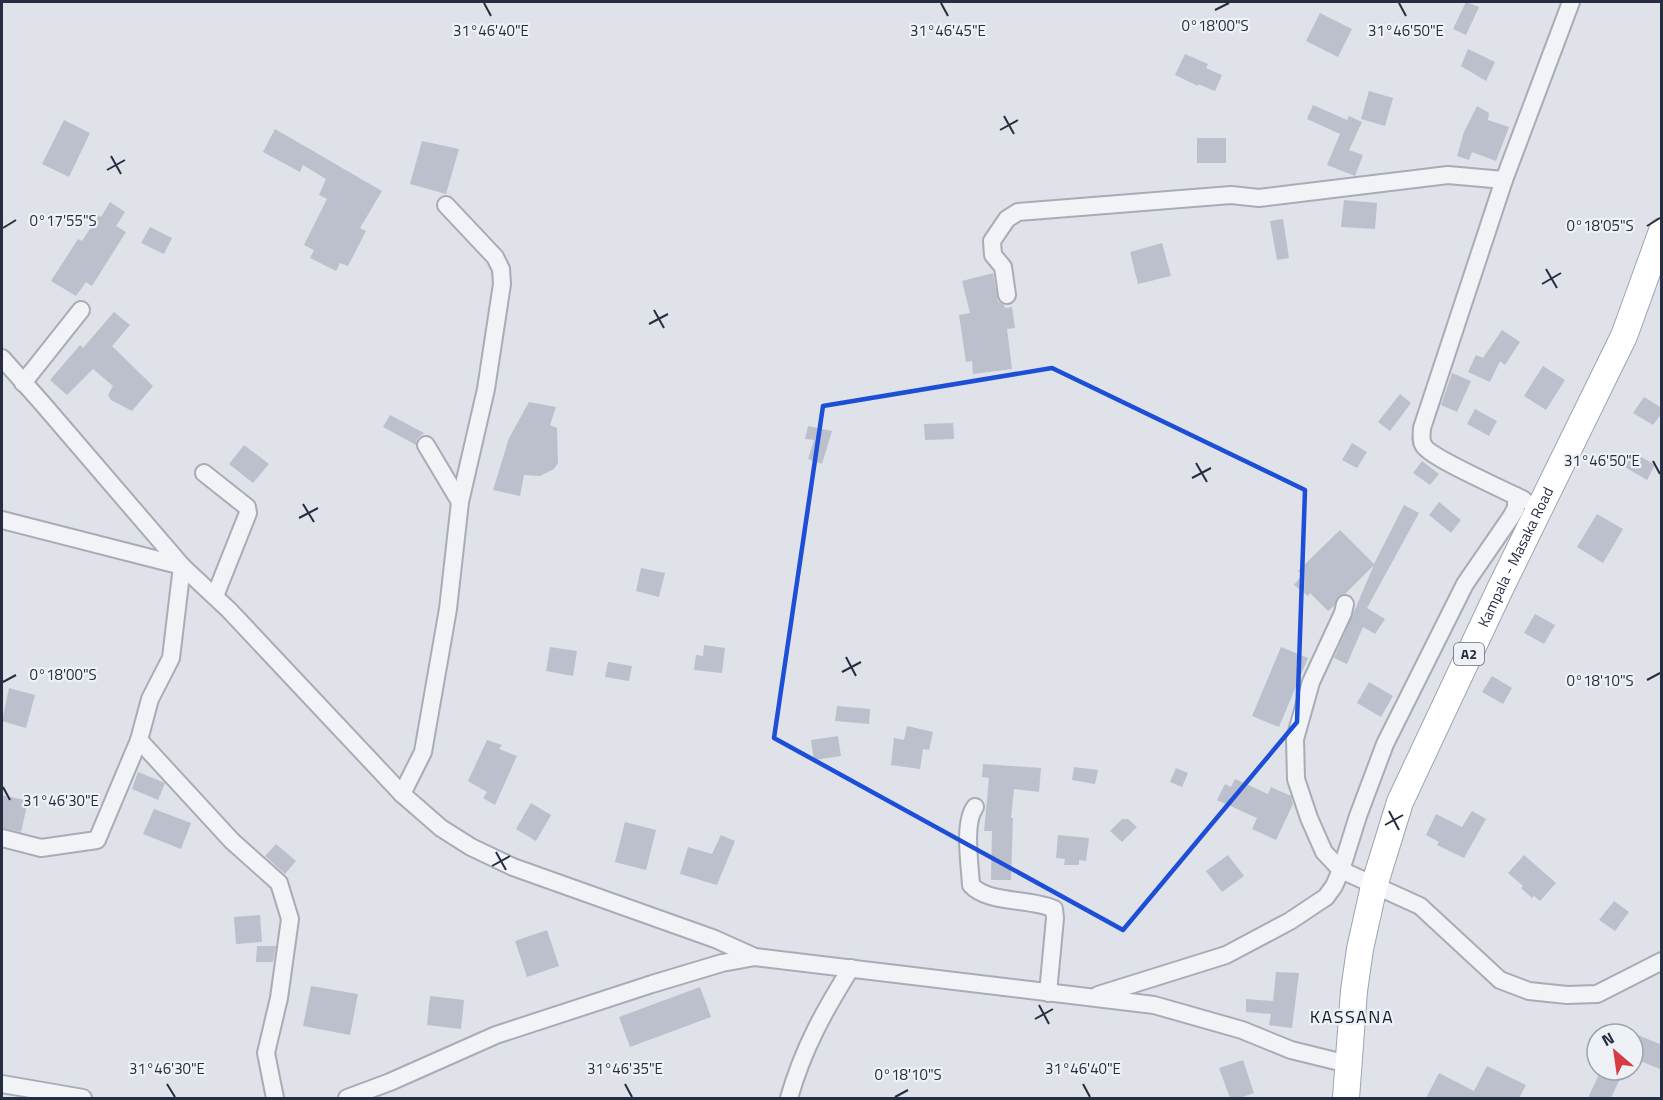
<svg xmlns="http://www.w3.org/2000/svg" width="1663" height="1100" viewBox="0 0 1663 1100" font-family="'Titillium Web',sans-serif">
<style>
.building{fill:#bcc0cc}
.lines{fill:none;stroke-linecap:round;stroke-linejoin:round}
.street-casing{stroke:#a8acb7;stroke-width:20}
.primary-casing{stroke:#9da4b5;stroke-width:28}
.street{stroke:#f2f3f7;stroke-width:16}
.primary{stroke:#fff;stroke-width:26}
.marked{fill:none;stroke:#1d4ed8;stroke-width:4.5;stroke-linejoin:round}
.ticks{fill:none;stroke:#272d41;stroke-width:2}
.labels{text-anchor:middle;stroke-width:4.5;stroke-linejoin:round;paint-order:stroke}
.shield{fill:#eef1f6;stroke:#636877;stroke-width:1.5}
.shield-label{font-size:14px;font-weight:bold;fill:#272d41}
.street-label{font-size:15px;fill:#272d41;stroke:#eef1f6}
.quarter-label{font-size:18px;letter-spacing:1.5px;fill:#191f32;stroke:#eef1f6}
.ticks-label{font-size:15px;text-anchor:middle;fill:#272d41;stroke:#eef1f6;stroke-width:4.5;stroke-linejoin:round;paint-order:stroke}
</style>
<rect width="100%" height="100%" fill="#dfe2e9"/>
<g class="building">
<polygon points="1466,2 1479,7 1466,35 1453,29"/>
<polygon points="1320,13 1352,29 1338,57 1306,41"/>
<polygon points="1468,49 1495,62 1486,81 1461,66"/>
<polygon points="1185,54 1208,64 1206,68 1222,75 1215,91 1198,84 1198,86 1175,75"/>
<polygon points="1369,91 1393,98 1385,126 1361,119"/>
<polygon points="1313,105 1347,120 1349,116 1362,122 1349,150 1363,155 1355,176 1327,165 1340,134 1307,119"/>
<polygon points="1477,106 1489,113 1488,120 1509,127 1496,161 1472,152 1469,160 1457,156 1464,132"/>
<polygon points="64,120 90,133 69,177 42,164"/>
<polygon points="275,129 382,191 360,228 366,231 348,266 340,263 336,271 310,258 314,250 304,245 327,199 319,195 326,179 303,165 300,172 263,152"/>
<rect x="1197" y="138" width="29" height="25"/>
<polygon points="422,141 459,149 446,194 410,184"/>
<polygon points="1344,200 1377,203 1375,229 1341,227"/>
<polygon points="110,202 125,212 116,226 126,232 92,286 86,282 76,296 51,281 78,239 82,241 99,215 101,217"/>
<polygon points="1283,219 1289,258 1277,260 1270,221"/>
<polygon points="150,227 172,238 164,254 141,243"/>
<polygon points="1162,243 1171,276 1138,284 1130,252"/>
<polygon points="993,273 998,301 1004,305 1005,308 1012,307 1015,328 1007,329 1012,369 973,374 972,361 966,362 959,315 970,313 962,281"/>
<polygon points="114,312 130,325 112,346 153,386 132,411 111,400 108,395 113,386 93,369 67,395 50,380 80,345 83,348"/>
<polygon points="1502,330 1520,342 1505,365 1500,361 1490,382 1468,372 1476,355 1483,358"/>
<polygon points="1543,366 1565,380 1546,410 1524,396"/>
<polygon points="1452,373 1471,381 1457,412 1441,405"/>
<polygon points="1400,394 1411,403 1390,431 1378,422"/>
<polygon points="1644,397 1662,408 1662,413 1653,425 1633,413"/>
<polygon points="529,402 556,407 550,425 557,428 558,463 554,469 540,476 524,475 520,496 493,490 509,438"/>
<polygon points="1475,409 1497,421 1489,436 1467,424"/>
<polygon points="390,415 424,433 417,439 416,445 383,427"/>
<polygon points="953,423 954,439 925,440 924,424"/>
<polygon points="808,426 832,431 822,464 808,459 814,440 805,439"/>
<polygon points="1352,443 1367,452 1357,468 1342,460"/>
<polygon points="244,445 269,464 253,483 229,464"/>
<polygon points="1633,452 1655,465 1647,480 1625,467"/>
<polygon points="1422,461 1439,474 1430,485 1413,473"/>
<polygon points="1439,502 1461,520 1451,533 1429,515"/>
<polygon points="1404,505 1419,513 1367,608 1385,619 1375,634 1363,627 1347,664 1334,658 1374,565 1345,594 1338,597 1334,606 1328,611 1310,593 1308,596 1294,585 1302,575 1298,571 1340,530 1374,564"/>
<polygon points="1597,514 1623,529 1603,563 1577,547"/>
<polygon points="641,568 665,573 659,597 636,591"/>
<polygon points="1535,614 1555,625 1544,644 1524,633"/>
<polygon points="704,645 725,648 722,673 694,670 696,655 703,656"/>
<polygon points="550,647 577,651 573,676 546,671"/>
<polygon points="1281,647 1308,658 1279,727 1252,716"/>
<polygon points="608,662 632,666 629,681 605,677"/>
<polygon points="1492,676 1512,688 1503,704 1482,692"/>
<polygon points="1369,682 1393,696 1381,717 1357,703"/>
<polygon points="9,688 35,695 26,728 2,721"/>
<polygon points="837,706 870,709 869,724 835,721"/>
<polygon points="907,726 933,732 929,750 923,749 920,769 891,765 894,738 904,740"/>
<polygon points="838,736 841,756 814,760 811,740"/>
<polygon points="487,740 502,745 499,749 517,756 495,805 483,798 487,792 468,781"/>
<polygon points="983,764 1041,768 1039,792 1014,789 1011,818 1013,818 1011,880 991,880 992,831 984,831 989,778 982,777"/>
<polygon points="1074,767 1098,770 1095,784 1072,780"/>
<polygon points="1176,768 1188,773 1182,787 1170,782"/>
<polygon points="138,772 165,783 158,800 132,789"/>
<polygon points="1235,779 1268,794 1271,787 1291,796 1293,804 1276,840 1252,829 1257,818 1217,800 1225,784 1231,787"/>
<polygon points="2,795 28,801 21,832 2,828"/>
<polygon points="531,803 551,815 536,841 516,829"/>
<polygon points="154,809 191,823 181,849 143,834"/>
<polygon points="1472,811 1486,819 1464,858 1437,845 1439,842 1426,835 1436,814 1462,827"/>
<polygon points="1122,819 1128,819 1137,827 1122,842 1110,831"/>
<polygon points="625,822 656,830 646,870 615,862"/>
<polygon points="721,835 735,841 717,885 680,874 688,847 712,854"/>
<polygon points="1058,835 1089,838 1086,861 1079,860 1079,865 1064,865 1065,859 1056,858"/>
<polygon points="276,844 296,861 285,874 265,856"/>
<polygon points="1228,855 1244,876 1222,892 1206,871"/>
<polygon points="1524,855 1556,883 1540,901 1534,896 1532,898 1521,888 1523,886 1508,873"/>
<polygon points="1614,901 1629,912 1615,931 1599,920"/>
<polygon points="260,915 262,942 236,944 234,917"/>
<polygon points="547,930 559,966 527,977 515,941"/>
<polygon points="257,946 276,946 273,962 256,962"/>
<polygon points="1276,972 1299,973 1292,1028 1269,1025 1271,1014 1246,1012 1246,999 1273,1001"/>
<polygon points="311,986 358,994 350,1035 303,1026"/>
<polygon points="700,987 711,1017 630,1047 619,1017"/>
<polygon points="430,996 464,1000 461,1029 427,1025"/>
<polygon points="1633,1033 1662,1045 1662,1070 1633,1058"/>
<polygon points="1243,1060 1254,1093 1240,1098 1230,1098 1219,1068"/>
<polygon points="1487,1066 1526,1085 1519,1098 1426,1098 1439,1073 1474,1091"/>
<polygon points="1601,1070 1624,1070 1611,1098 1588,1098"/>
</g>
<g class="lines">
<g class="street-casing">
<g id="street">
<polyline points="1007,295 1003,267 993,255 992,241 1007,219 1018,212 1231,195 1259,198 1448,175 1504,180"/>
<polyline points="2,358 42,403 182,566 229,610 402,794 441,828 471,847 513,867 715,939 755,957"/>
<polyline points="23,383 81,310"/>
<polyline points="426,445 460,502"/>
<polyline points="204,473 247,507 248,513 215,596"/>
<path d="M1524 500C1507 491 1431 458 1424 446 1420 441 1422 433 1422 428L1504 180 1571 2"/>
<polyline points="2,520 182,566 171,658 150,699 139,740 232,841 279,883 290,919 279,998 266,1053 275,1098"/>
<polyline points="1345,604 1343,613 1311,682 1295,739 1296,779 1309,818 1324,852 1341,870 1420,906 1500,980 1529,991 1567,995 1597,994 1662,961"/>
<polyline points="402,794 423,752 448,609 460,502 486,389 502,284 501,269 495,257 446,205"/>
<path d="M975 807C963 823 970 865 971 885 988 904 1031 898 1054 909L1055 918 1048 993"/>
<polyline points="2,838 41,848 97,840 139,740"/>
<polyline points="1098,995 1226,955 1290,921 1326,897 1334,886 1341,870 1358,816 1385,744 1465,584 1511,517 1516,508 1516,496"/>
<polyline points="2,1084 83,1098"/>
<polyline points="347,1098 390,1082 496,1035 652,984 722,963 755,957 1154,1005 1242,1030 1291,1050 1348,1064"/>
<path d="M789 1098C803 1049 824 1011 851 968"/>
</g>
</g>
<g class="primary-casing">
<g id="primary">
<path id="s1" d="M1346 1098 1354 991 1360 949 1374 886 1400 802 1500 589 1624 336 1662 231"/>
</g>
</g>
<use href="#street" class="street"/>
<use href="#primary" class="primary"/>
</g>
<path class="marked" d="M1052 368 1305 490 1297 722 1123 930 774 738 823 406Z"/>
<path class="ticks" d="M484 3 491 16M941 3 948 16M1399 3 1406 16M1215 10 1229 3M1004 116 1014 134M1000 130 1018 120M111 156 121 174M107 170 125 160M1647 226 1660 218M3 228 16 220M1546 269 1557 288M1542 284 1561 273M654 310 664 328M649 324 668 314M1653 461 1660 474M1196 463 1207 482M1192 478 1211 468M303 504 314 522M299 518 318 508M846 657 856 676M842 672 861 662M1647 680 1660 673M3 682 16 675M3 787 10 800M1389 811 1399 830M1385 825 1403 815M496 852 506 870M492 866 510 856M1039 1005 1049 1024M1035 1019 1053 1009M167 1084 175 1097M625 1084 632 1097M1083 1084 1090 1097M895 1097 908 1090"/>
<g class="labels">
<rect class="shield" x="1454" y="643" width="30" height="22" rx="4.5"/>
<g class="shield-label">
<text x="1469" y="659">A2</text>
</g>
<g class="street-label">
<text dy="5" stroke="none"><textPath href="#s1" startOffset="573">Kampala - Masaka Road</textPath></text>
</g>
<g class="quarter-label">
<text x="1352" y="1023">KASSANA</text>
</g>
</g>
<g class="ticks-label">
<text x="1215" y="31">0°18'00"S</text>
<text x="491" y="36">31°46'40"E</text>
<text x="948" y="36">31°46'45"E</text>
<text x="1406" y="36">31°46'50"E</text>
<text x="63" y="226">0°17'55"S</text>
<text x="1600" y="231">0°18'05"S</text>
<text x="1602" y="466">31°46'50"E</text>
<text x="63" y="680">0°18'00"S</text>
<text x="1600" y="686">0°18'10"S</text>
<text x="61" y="806">31°46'30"E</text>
<text x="167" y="1074">31°46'30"E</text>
<text x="625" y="1074">31°46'35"E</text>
<text x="1083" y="1074">31°46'40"E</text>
<text x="908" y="1080">0°18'10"S</text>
</g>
<rect width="1663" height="1100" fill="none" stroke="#272d41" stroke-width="6"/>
<g transform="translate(1615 1052) rotate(331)"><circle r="28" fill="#eef1f6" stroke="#9ea3ae" stroke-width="1.5"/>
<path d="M0-4.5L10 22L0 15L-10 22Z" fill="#d63c42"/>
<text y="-9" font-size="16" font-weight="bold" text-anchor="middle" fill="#272d41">N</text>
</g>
</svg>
